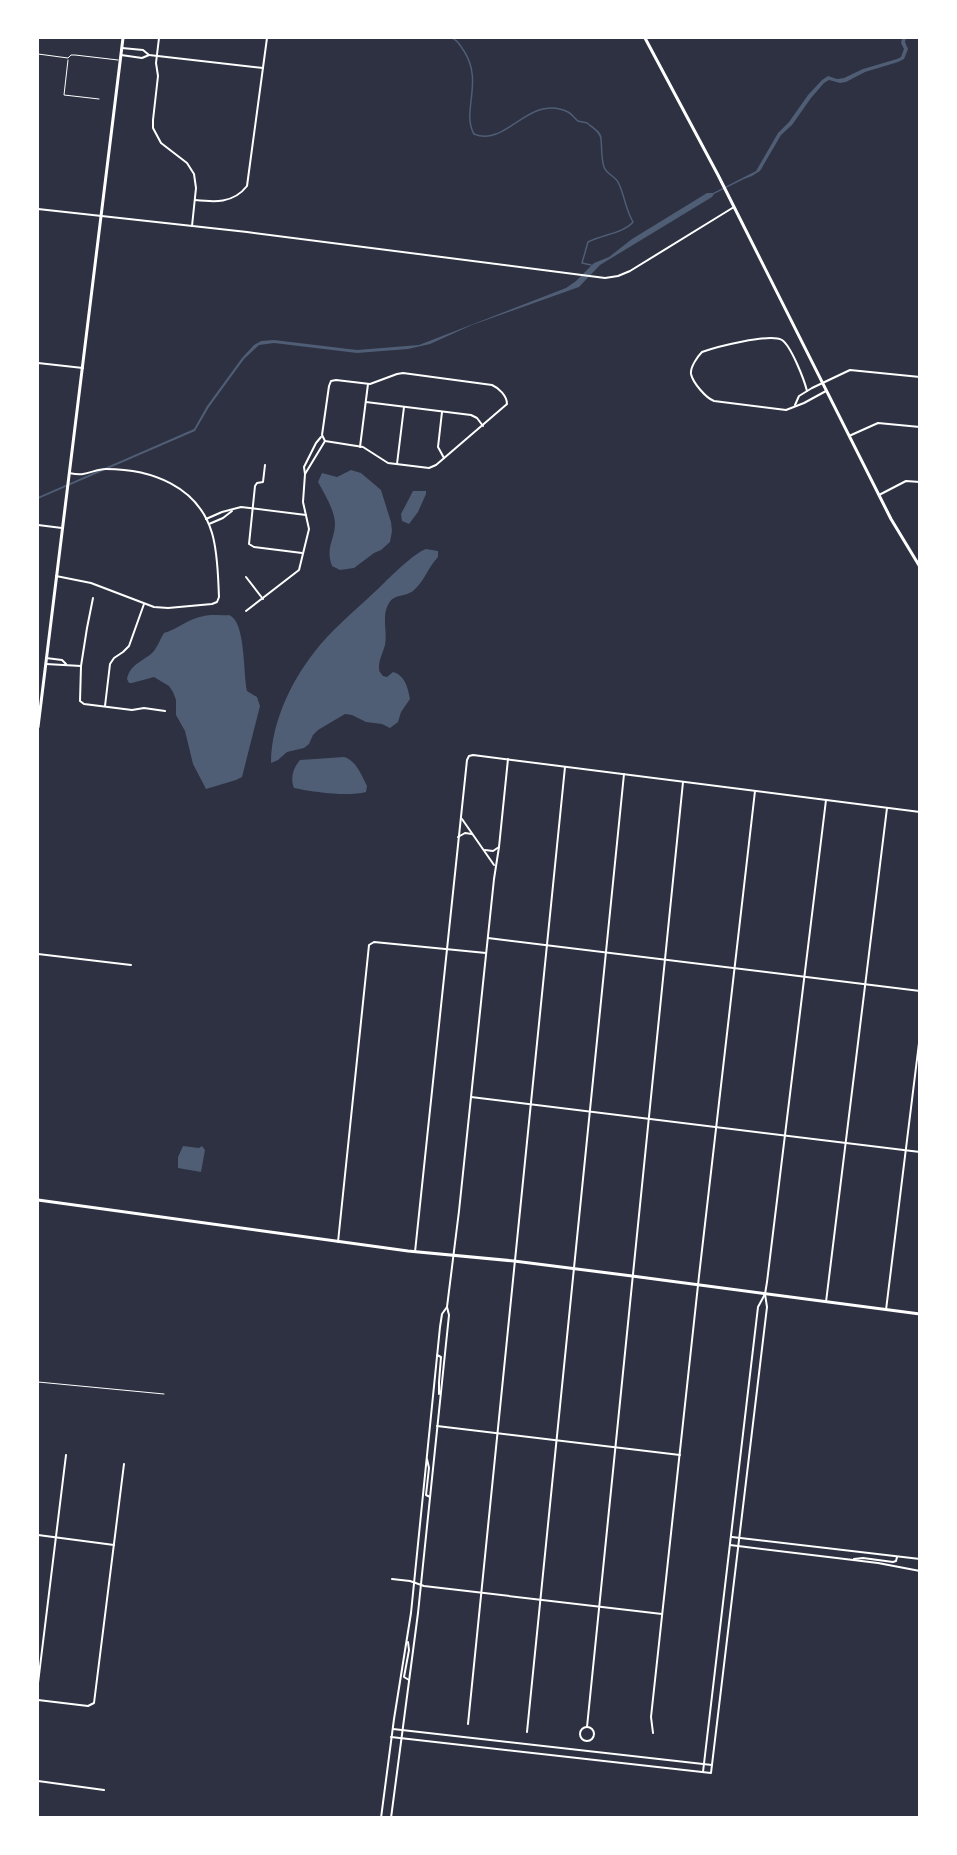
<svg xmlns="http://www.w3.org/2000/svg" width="957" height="1855" viewBox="0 0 957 1855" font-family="'Varela Round',sans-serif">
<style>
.water{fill:#4f5d75}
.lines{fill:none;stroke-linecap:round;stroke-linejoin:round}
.stream{stroke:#4f5d75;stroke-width:1.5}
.service{stroke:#fff;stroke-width:1}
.minor{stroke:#fff;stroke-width:2}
.tertiary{stroke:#fff;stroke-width:2}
.secondary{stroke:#fff;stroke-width:3}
.primary{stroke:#fff;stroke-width:3}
</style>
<rect width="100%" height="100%" fill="#2d3142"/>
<g class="water">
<polygon points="902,38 906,38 905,42 908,49 904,59 898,62 865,72 846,82 840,83 829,80 824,83 811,98 792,125 781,135 760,171 752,176 744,179 714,194 712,197 600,265 579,287 472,325 430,344 408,349 357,353 274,343 259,345 244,359 209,407 195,431 38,499 38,497 194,429 207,406 242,358 254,345 261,341 274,340 357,350 419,345 566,288 576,281 594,263 609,257 632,239 707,193 713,193 756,171 778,133 789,122 808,95 822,80 828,76 837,79 844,78 863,69 897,59 901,57 904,49 901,43"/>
<path d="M351 470 361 473 381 490 391 522 392 531 390 542 381 550 374 553 354 568 340 570 332 566C325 547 335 540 335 523 334 509 325 495 318 482L322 473 337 477Z"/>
<polygon points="413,491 426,491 426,494 418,512 409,524 402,521 401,514"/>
<path d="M426 549 438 551V557C429 566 424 582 413 591 405 597 394 594 389 603 381 616 388 633 385 645 383 652 379 660 379 667 379 672 380 672 383 676L387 677 393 672C405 675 408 688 410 699L401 712 398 722 390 728 382 724 366 722 352 715 345 714 318 730 313 735 309 744 304 748 287 752 278 760 271 763C271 721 293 677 320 645 338 624 360 606 380 587 390 577 414 553 426 549Z"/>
<path d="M229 615C246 621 243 674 247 691L257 697 260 706 242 777 236 780 206 789 193 764 185 731 176 715V700L173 692 169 686 154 677 132 683H129L127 679C130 665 141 662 151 654 157 649 160 639 164 633 178 629 189 618 204 616 212 614 221 616 229 615Z"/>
<path d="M344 757C356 760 362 776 367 786L366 792C348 797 313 792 294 788 290 778 293 768 300 760Z"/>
<polygon points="183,1146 199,1148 202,1146 205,1150 201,1172 178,1168 178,1157"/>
</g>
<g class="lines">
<path class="stream" d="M452 38C459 41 460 46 464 51 484 82 461 112 474 134 506 148 529 93 568 112 572 114 574 118 578 121 581 122 584 122 587 123 592 127 601 132 601 139 602 148 601 158 604 167 607 175 616 176 619 184 625 197 625 208 633 222 624 233 601 235 588 242L582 263 591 265"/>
<g class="service">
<polyline points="38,54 68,58 71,55 75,55 118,60"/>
<polyline points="68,60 64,95 99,99"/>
<polyline points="38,1382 164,1394"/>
</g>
<g class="minor">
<polyline points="159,38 156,63 158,76 153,120 153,128 161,143 187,163 194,174 196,188 192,226"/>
<polyline points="122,48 143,50 149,55 263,68"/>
<polyline points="121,55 142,58 149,55"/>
<path d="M195 200C214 202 233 204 247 186L267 38"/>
<polyline points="38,363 83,368"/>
<path d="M403 373 492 385C499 388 507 396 507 404L436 465 429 468 388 463 363 447 325 441 322 435 329 386 331 381 336 380 370 384 397 374Z"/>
<path d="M807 391C804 379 791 346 782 340 770 333 716 347 702 352 698 356 690 367 691 374 693 383 706 398 714 401L786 410 804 403 826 391"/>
<polyline points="366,402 471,415 477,418 483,426"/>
<polyline points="795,405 799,396 812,388 850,370 920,377"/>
<polyline points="442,412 438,447 444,458"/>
<polyline points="849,436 878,423 920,427"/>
<polyline points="360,447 368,384"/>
<polyline points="397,464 404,407"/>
<polyline points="265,465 263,482 257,483 255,486 249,544 254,547 302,553"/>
<polyline points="305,474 325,441"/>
<polyline points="879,495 906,481 920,482"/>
<polyline points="206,519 222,512 241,507 306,515"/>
<polyline points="209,524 223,518 232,511"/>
<polyline points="38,525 62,528"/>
<path d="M56 576 91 583 154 607 168 608 212 604 217 602 219 597C218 577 218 553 212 533 198 486 151 469 106 469 97 469 91 473 83 474 79 475 74 474 69 473"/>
<polyline points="246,577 263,599"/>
<polyline points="93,598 87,628 81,666 80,701 84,704 132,710 144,708 165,711"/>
<polyline points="246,611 299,570 309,529 303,502 305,474 304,467 316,443 321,437"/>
<polyline points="46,658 62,660 66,664"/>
<polyline points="46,664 81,666"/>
<polyline points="105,706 110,664 114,658 123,652 129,646 144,604"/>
<polyline points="462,819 494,865"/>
<polyline points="458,837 465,833 472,834"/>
<polyline points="485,850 493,851 499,847"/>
<polyline points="488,938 920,991"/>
<polyline points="38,954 131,965"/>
<polyline points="471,1097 920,1152"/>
<polyline points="338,1242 369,945 374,942 486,953"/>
<polyline points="415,1252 467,760 469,756 473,755 920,812"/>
<polyline points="826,1302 887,808"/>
<polyline points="886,1310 920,1035"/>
<polyline points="437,1355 441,1357 439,1382 439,1394"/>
<polyline points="437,1426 680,1455"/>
<polyline points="427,1459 429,1468 426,1495 430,1497"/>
<polyline points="38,1535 114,1545"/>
<polyline points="732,1537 920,1559"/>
<polyline points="730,1545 878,1563 920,1571"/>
<polyline points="854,1559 863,1558 893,1562 896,1561 897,1557"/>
<polyline points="392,1579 410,1581 424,1586 662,1614"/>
<polyline points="408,1642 409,1650 404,1677 409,1680"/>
<polyline points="38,1683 66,1455"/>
<polyline points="38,1700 88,1706 94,1703 124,1464"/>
<polyline points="468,1724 565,767"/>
<circle cx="587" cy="1734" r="7"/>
<polyline points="587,1727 683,782"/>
<polyline points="393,1729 712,1765"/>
<polyline points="527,1732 624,774"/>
<polyline points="653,1733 651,1717 699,1276 755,791"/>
<polyline points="391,1737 711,1773 767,1307 765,1294"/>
<polyline points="703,1772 758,1307 765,1294 767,1282 826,800"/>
<polyline points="38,1781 104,1790"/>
<polyline points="381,1818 394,1719 411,1613 440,1327 442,1314 447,1307"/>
<polyline points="391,1818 418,1613 449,1315 447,1307 459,1211 494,879 499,847 508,759"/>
</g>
<polyline class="tertiary" points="38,209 247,232 605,278 618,276 630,271 734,207"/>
<g class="secondary">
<polyline points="38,727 123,38"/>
<polyline points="38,1200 408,1251 514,1261 632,1276 920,1314"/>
</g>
<polyline class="primary" points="645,38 718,175 891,519 920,567"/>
</g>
<rect width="957" height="1855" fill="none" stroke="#ffffff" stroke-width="78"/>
</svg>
